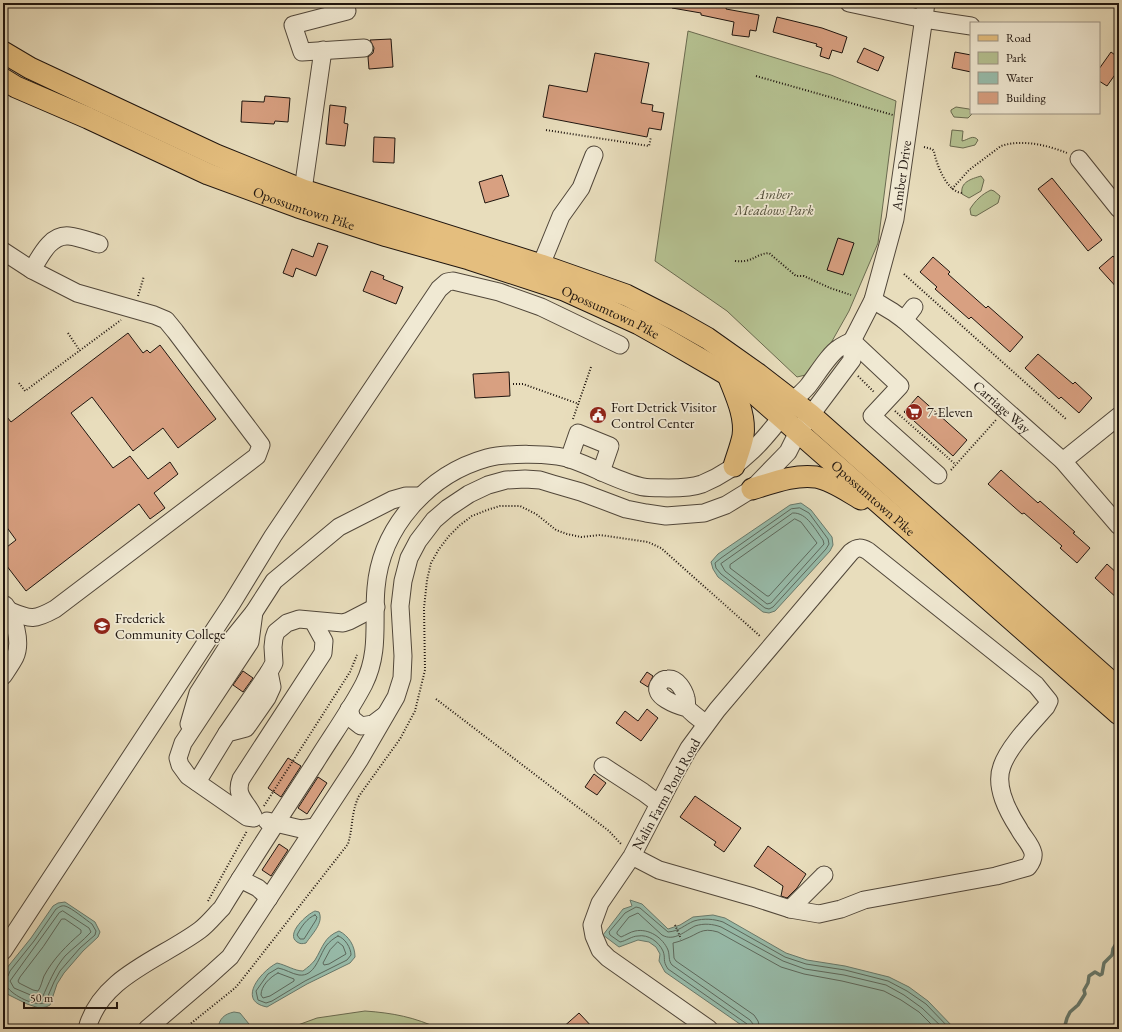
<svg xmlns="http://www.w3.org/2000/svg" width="1122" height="1032" viewBox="0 0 1122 1032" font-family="'EB Garamond',serif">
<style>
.green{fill:#b5c191;stroke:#6a6b50}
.water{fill:#98bdac;stroke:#687a6d}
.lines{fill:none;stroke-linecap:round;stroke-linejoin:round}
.shore{stroke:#5c695e;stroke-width:1}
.stream{stroke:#687a6d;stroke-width:3.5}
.building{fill:#d8a081;stroke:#1f150f}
.minor-casing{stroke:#51473a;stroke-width:19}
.major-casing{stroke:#1f150f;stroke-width:23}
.path{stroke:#1f150f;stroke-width:2;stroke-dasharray:1 2;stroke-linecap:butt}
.minor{stroke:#f0e9d3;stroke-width:17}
.major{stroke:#e4be7e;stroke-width:21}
.labels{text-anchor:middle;stroke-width:3.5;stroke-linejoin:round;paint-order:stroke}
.street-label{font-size:14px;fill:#1f150f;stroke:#f0e9d3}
.park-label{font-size:14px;font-style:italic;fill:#54513c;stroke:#f0e9d3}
.poi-label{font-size:14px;fill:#1f150f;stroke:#f0e9d3;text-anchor:start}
</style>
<rect width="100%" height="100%" fill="#e8ddbc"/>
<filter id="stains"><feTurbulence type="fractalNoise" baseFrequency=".005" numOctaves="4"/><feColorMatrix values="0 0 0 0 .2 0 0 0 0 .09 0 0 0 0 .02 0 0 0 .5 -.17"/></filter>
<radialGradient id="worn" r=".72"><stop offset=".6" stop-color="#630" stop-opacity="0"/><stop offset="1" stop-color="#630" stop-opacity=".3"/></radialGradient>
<g class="green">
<polygon points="688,31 831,75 896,101 878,243 849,311 814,373 797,377 727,311 655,261"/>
<polygon points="956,107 969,109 971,110 971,113 973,113 968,118 954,117 951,112 951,110"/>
<path d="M952 130 963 131 962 141C968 140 973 134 978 140L975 145 963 148 950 146Z"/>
<path d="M981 176 984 180 981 191 969 198 962 194C960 182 971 179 981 176Z"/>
<path d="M991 190 994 191 1000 196 998 203 976 216 971 215 970 209C975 201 982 194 991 190Z"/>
<path d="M365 1011C393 1013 414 1017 440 1029H287L317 1018Z"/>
</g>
<g class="water">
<polygon points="801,503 811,510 832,537 833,545 830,551 775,611 769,613 763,612 718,577 713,569 711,562 718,554 790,505"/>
<polygon points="630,900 642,904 668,929 680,925 693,917 713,915 725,918 786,953 807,960 845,966 889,977 909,987 928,1001 955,1029 747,1029 665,972 659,961 660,954 656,947 649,942 638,940 619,947 603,935 623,909 632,906"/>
<polygon points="65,902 95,922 100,932 98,937 83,951 64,973 57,984 50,1005 46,1007 39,1008 27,1004 7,994 5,991 3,983 3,978 6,969 31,938 53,906 58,903"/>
<path d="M315 911 319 912C324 923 312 934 306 943 302 944 300 944 297 942 285 934 307 914 315 911Z"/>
<path d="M339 931C349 936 355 946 355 957L350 963 307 984 267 1007C236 1001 261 971 277 963 286 965 295 971 303 971 308 967 312 964 315 960 323 947 324 937 339 931Z"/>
<path d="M234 1012 240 1013 249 1024 243 1029H218C219 1019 224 1014 234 1012Z"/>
</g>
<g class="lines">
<g class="shore">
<polygon points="800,508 809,513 828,539 829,544 826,549 773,607 769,609 765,608 721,574 716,568 715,563 721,558 791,509"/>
<path d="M793 513C807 512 816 531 823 540L824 544 771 603 767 604 725 571 721 564Z"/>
<polygon points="795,519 801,522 817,543 769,596 767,596 730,568 730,565"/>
<path d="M63 911 89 928 91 932C83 941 73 948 65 956 54 969 49 983 42 998L40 999 14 988 10 981 59 913Z"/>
<path d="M315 915 317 917 316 920 304 939H300L297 935C301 927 307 918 315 915Z"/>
<path d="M62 919H65L81 930V933C67 945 53 959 44 976 42 981 41 987 38 991L33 990 19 983 18 981 20 977 43 947Z"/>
<path d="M338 936C345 938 351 948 351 955L347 960 305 981 272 1001 266 1003 258 1000 256 991 268 974 278 968C285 969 292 974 299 975 315 977 319 956 326 946 329 942 334 938 338 936Z"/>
<polygon points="338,942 343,946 346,954 329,964 324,965 323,963 330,950"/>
<path d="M278 973 294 979V981L270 996 263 998 261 995C261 986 270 977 278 973Z"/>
<path d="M3 978 8 976 10 971 34 941 56 909C58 908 61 905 65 906 72 908 86 920 92 924L96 931 95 935 80 948 60 971 54 982 45 1003C33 1006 14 996 7 987L3 986"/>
<path d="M749 1029 747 1024 668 969C662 960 666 959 663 951 659 942 648 934 638 936 632 936 626 941 620 942L610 935 609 932 625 913 636 907 640 908 668 932C680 931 684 925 694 921 704 918 714 919 723 922L785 957 806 964 845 970 888 981 907 991 926 1004 950 1029"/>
<path d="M754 1029 753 1024 750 1020 672 965C668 960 670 956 668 950 663 938 649 928 635 931 630 932 626 935 621 937L617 934V932L629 917 638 913 662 935C674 942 685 931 695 926 704 923 713 924 721 927L783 961 805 969 844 975 886 985 904 995 922 1008 944 1029"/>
<path d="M760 1029 758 1021 754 1015 676 961 674 958 673 943C677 942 681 941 685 939 699 934 701 927 718 932L781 967 804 974 842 981 884 991 901 1000 919 1012 936 1029"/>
</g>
<polyline class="stream" points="1064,1029 1067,1018 1070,1012 1078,1005 1085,994 1084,990 1088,983 1089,976 1095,972 1100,975 1102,974 1104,963 1112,955 1113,949 1119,939"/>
</g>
<g class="building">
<polygon points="673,3 721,3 727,4 726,9 759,15 756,31 750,30 749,37 732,35 734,22 701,15 701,13 672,8"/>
<polygon points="777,17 822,28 847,37 842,53 832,50 829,59 820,56 822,48 816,46 817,44 773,32"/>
<polygon points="391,39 393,67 369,69 368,57 373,53 374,48 370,40"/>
<polygon points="864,48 884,57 878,71 857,62"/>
<polygon points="955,52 971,55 971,72 952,68"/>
<polygon points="1111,52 1119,58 1119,69 1107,86 1099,81 1099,69"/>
<polygon points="595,53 649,63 641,103 653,105 652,111 664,113 661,130 649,128 647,137 543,117 549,85 587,92"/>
<polygon points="265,96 290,98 288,122 275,121 274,124 241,122 242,101 264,102"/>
<polygon points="330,105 346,107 344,123 348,124 345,146 326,144"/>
<polygon points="374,137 395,138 394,163 373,162"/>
<polygon points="502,175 509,196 485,203 479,182"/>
<polygon points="1052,178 1102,240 1088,251 1038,189"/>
<polygon points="838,238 854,243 843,275 827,270"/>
<polygon points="318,243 328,246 316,276 296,268 293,277 283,273 292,249 313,257"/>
<polygon points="1113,256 1119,263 1119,290 1099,268"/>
<polygon points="933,257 950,272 948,274 986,308 988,306 1023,337 1010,352 971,317 969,319 935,289 937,287 920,272"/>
<polygon points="371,271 384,276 383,279 403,287 396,304 363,291"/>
<polygon points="128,333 143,353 147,350 150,353 160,345 216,419 178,448 163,428 133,451 92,397 71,413 113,468 130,456 148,479 170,462 178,474 154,493 165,508 150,519 139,504 26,591 3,561 3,550 16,540 3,522 3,412 11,422"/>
<polygon points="1038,354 1073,384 1075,382 1092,398 1079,413 1061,397 1059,399 1025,368"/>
<polygon points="509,372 510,396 475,398 473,374"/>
<polygon points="918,396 967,440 953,456 904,412"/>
<polygon points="1001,470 1038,503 1040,501 1075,532 1073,533 1090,548 1077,563 1060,548 1062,546 1024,513 1022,514 988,484"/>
<polygon points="1107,564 1119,575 1119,600 1095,578"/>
<polygon points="243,671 253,678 243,692 233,685"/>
<polygon points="647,672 653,676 648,687 640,682"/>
<polygon points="647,709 658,718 641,741 616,723 625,711 638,721"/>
<polygon points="288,758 301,766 281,797 268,788"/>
<polygon points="594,774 606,783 597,795 585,787"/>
<polygon points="318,777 327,783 307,814 298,808"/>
<polygon points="695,796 741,828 724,852 714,845 716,842 680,817"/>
<polygon points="279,844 288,850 271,876 262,870"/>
<polygon points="768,846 806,874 797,888 787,898 781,896 783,886 754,866"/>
<polygon points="579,1013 594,1029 561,1029"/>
</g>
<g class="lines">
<g class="minor-casing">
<g id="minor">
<polyline points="849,3 924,19 971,26"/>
<polyline points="347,11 293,25 302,52 364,48"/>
<polyline points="1079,159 1119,209"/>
<polyline points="303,190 323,50"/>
<path d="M3 251 32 270 77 293 154 315 166 320 175 331 261 445 257 456 55 609C35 620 31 620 10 611"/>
<polyline points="541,265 561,216 581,188 594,155"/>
<path d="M32 270C40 257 50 234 69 236 79 237 89 241 99 244"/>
<path id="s1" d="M873 300 893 312 904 320 1063 461 1119 526"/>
<polyline points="904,320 914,307"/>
<polyline points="852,341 900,386 872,416 938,475"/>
<polyline points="569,459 578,433 610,446 601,472"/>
<polyline points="1063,461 1119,416"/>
<path d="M254 612 250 642 183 743 178 758 180 765 188 776 247 817 254 818C248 802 234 797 241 779L323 653 324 641 313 621"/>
<path d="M3 676C7 670 12 663 15 657 22 642 14 616 5 605"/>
<path d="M687 708C679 706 649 696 660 683 662 680 664 679 668 679 677 678 684 690 686 698 687 701 686 704 687 707 689 712 702 720 706 724"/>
<polyline points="349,709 352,719 361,726 373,724 385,715"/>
<polyline points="189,724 198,693 233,638 254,612 274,581 339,527 392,500 406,496 421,496"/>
<polyline points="227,733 269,672"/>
<polyline points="603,766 643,792 659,804"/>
<polyline points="197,782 227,733 246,728 267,698 272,687 269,672 274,663 273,647 274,638 276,632 287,623 299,619 343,623 349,621 376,607"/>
<polyline points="267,821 301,829 315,827"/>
<path d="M632 856 659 870 753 897 790 909 819 914 841 909 864 900 996 876 1028 867C1031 863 1034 858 1033 853 1031 844 1023 837 1019 829 1008 812 994 787 1002 766 1009 746 1032 723 1046 707L1049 701 1036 685 868 551C861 547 857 547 851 552L717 710 689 748 675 773 632 856 600 903 592 925 594 936 600 950 608 958 709 1029"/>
<polyline points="240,879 258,888 269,898"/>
<polyline points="790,909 824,875"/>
<polyline points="3,951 232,603 273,536 439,289 447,282 453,281 499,292 541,307 620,345"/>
<path d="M87 1029C100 977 161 959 200 930 208 924 215 915 222 908 252 859 284 811 315 763 331 737 350 711 364 684 380 652 373 621 376 588 381 527 429 474 487 458 506 453 552 453 570 459 594 467 615 480 639 486 648 489 658 487 668 488 679 488 691 488 702 484 742 468 767 437 792 403 796 397 803 392 808 386 816 376 829 354 839 348 843 345 848 343 852 341"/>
<path id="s2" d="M147 1029 209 976 230 957 360 759 396 697 402 678 403 656 400 606 403 581 409 558 418 541 434 520 448 508 469 494 488 485 506 480 525 479 540 480 553 484 581 492 626 509 646 513 666 516 704 513 726 505 752 489 788 452 798 432 852 360V341L873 300 895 219 926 3"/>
</g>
</g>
<g class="major-casing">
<g id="major">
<polyline points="3,52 30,68 216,155 303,190 541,265 626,295 677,321 707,338 758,374 811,415 1119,689"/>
<path id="s3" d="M3 79 16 87 88 118 208 174 298 207 387 236 469 259 564 290 639 324 664 338 728 375 755 394 1119 714"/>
<path d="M728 375C735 394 746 415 743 436 741 446 737 456 734 466"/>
<path d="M752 489C772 483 795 474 816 477 832 480 847 491 861 499"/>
</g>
</g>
<g class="path">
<polyline points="47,3 51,5 62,3"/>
<polyline points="756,76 893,115"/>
<polyline points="546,130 649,146 651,137"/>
<path d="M924 147 932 149 934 151C936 164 947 192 962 193"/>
<path d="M952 189 969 170 1001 146C1022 139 1047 145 1067 153"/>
<path d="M735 261C753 263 755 254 769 253L796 276H804L830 288 851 295"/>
<polyline points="904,274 1067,420"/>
<polyline points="138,296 144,276"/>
<polyline points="68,333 80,351"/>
<polyline points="858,376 874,392"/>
<polyline points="19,383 25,391 121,320"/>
<polyline points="513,384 523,384 579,404"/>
<polyline points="895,411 955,464"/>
<polyline points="573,419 591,367"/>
<polyline points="951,470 996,420"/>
<polyline points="436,699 609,831 622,845"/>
<polyline points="264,806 350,672 357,655"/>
<polyline points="208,901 247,831"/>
<polyline points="675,925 681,939"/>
<path d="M184 1029 235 988 241 981 348 844C353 828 351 812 359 796L400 739 415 711 425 670 424 608 427 580 431 563 439 549 449 536 460 525 472 516 487 510 500 506H520L536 514 556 530 567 534 581 537 600 535 648 542 661 548 761 637"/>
</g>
<use href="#minor" class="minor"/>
<use href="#major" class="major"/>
</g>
<defs>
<g id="supermarket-disc" transform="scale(0.9)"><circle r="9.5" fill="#8f2418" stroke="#f0e9d3"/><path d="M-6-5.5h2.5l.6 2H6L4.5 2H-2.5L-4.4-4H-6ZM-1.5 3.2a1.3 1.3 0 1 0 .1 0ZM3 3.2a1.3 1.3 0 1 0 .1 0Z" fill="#fff"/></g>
<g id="civic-disc" transform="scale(0.9)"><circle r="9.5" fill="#8f2418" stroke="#f0e9d3"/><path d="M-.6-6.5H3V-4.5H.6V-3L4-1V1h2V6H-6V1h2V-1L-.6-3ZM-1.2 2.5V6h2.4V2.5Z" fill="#fff"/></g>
<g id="university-disc" transform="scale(0.9)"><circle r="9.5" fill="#8f2418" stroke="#f0e9d3"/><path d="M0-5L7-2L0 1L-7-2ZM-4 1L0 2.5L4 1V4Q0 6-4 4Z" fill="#fff"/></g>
</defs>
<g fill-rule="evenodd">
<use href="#supermarket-disc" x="914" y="412"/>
<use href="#civic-disc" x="598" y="415"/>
<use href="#university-disc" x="102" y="626"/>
</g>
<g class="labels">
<g class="street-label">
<text dy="5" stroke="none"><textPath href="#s2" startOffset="1303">Amber Drive</textPath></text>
<text dy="5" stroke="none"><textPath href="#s3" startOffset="328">Opossumtown Pike</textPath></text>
<text dy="5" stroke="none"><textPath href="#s3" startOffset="652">Opossumtown Pike</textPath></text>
<text dy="5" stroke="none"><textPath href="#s1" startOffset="168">Carriage Way</textPath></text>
<text dy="5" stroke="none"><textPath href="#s3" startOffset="976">Opossumtown Pike</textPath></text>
<text transform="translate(666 794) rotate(-61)" y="5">Nalin Farm Pond Road</text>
</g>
<g class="park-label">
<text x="774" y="199">Amber<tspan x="774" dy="16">Meadows Park</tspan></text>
</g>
<g class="poi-label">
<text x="611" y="412">Fort Detrick Visitor<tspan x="611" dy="16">Control Center</tspan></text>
<text x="927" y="417">7-Eleven</text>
<text x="115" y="623">Frederick<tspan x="115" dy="16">Community College</tspan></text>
</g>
</g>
<rect width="1122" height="1032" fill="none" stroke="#e8ddbc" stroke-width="16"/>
<rect x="4" y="4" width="1114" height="1024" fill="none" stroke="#1f150f" stroke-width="2"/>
<rect x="8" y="8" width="1106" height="1016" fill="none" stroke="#1f150f"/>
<rect x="970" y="22" width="130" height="92" fill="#f0e9d3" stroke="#9c9485"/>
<rect x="978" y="35" width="20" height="6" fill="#e4be7e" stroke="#9c9485"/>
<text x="1006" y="42" font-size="12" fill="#1f150f">Road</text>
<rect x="978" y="52" width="20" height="12" fill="#b5c191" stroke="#9c9485"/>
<text x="1006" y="62" font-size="12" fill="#1f150f">Park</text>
<rect x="978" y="72" width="20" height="12" fill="#98bdac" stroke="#9c9485"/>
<text x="1006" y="82" font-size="12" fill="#1f150f">Water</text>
<rect x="978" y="92" width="20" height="12" fill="#d8a081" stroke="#9c9485"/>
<text x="1006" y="102" font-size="12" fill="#1f150f">Building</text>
<path d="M24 1002v6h93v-6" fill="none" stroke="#1f150f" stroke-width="2"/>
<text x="30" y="1002" font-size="12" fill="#1f150f" stroke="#f0e9d3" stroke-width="3" paint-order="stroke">50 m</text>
<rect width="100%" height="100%" filter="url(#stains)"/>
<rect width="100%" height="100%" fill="url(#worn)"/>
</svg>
